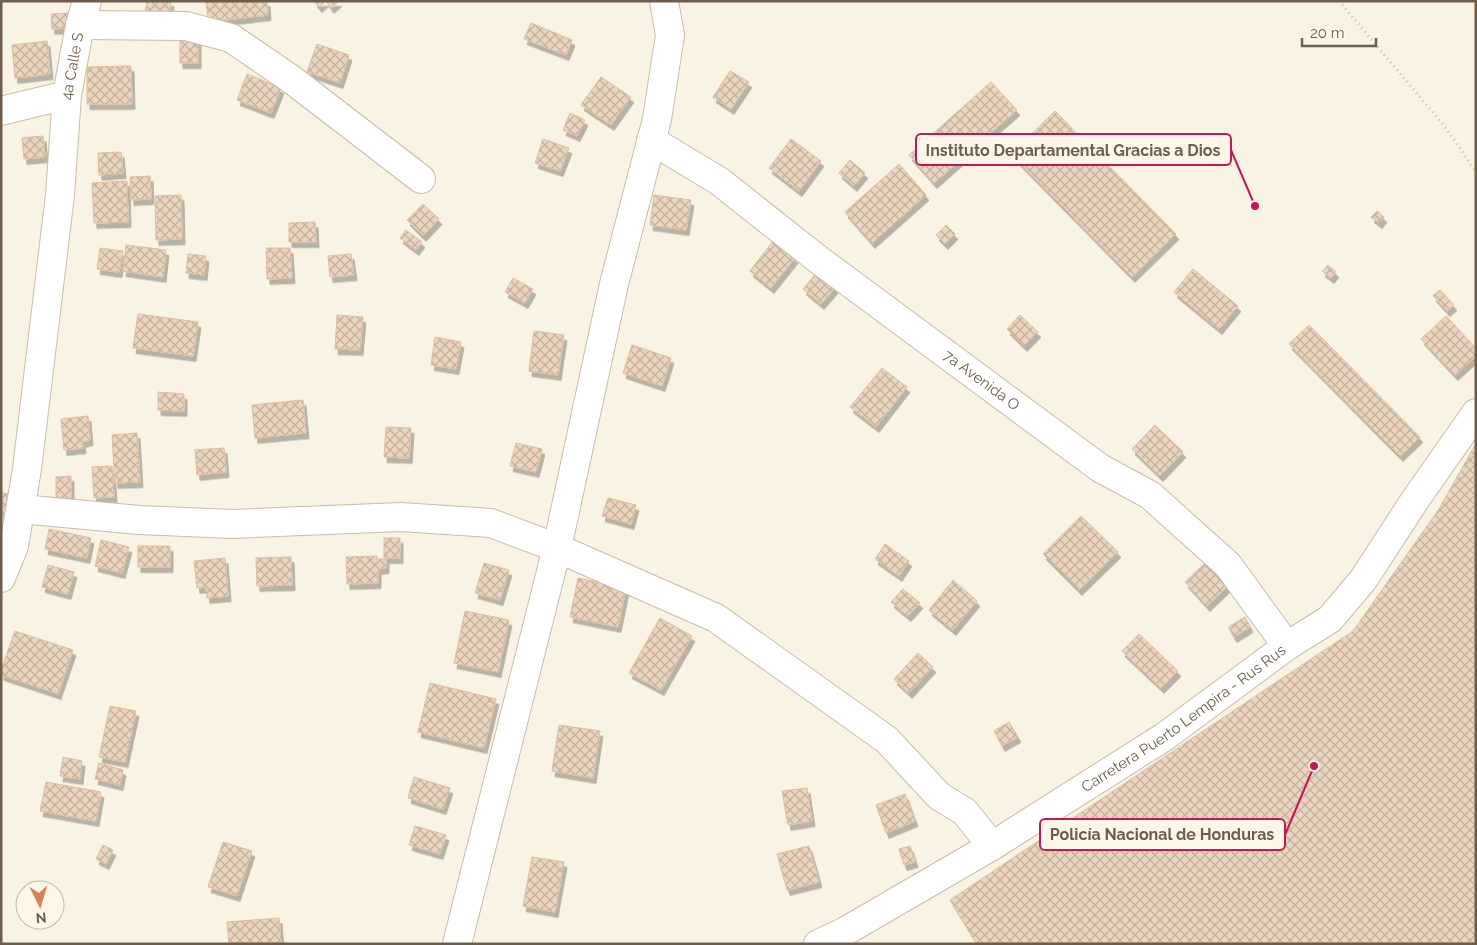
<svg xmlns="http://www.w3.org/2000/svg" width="1477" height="945" viewBox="0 0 1477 945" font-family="Raleway,sans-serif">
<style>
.building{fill:url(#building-cross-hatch);stroke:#dcbea0;filter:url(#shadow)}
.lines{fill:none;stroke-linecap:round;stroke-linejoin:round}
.minor-casing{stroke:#c8bcab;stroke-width:30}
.path{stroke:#d0b9a1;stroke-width:3;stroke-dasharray:1 4;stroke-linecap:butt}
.minor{stroke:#fff;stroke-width:28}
.labels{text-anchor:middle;stroke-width:4;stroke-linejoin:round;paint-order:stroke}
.street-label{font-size:15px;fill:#6e5c4c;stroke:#fdf7e8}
.leader{fill:none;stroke:#c2185b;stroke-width:2}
.callout-dot{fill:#c2185b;stroke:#fdf7e8;stroke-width:2}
.callout{fill:#fdf7e8;stroke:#c2185b;stroke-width:2}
.callout-label{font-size:16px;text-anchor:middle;font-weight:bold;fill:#6e5c4c}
</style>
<defs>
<pattern id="building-cross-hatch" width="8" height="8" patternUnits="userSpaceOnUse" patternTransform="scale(1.25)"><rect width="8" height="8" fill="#ebd5be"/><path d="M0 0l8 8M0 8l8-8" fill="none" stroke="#c3b09d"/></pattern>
<filter id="shadow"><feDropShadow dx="3" dy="5.5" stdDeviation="0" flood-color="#0004"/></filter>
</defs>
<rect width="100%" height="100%" fill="#f9f3e3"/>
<g class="building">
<polygon points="147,1 171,1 169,17 145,13"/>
<polygon points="206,1 267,1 268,15 208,22"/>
<polygon points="314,1 339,1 331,8 326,1 319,7"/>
<polygon points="68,13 69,28 52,29 51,14"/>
<polygon points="531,23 572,40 566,55 524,39"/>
<rect x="180" y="38" width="18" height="25"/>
<polygon points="47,41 50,74 15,78 12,45"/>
<polygon points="317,44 349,55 340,83 307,72"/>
<polygon points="131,66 132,104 87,104 87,67"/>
<polygon points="730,71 749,82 731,109 713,97"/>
<polygon points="247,74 281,88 271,113 237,100"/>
<polygon points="601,77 631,97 611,125 581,105"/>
<polygon points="991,82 1017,110 934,183 909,155"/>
<polygon points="1055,111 1176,234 1132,277 1011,154"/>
<polygon points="570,113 585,120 577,136 563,130"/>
<polygon points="43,136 45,157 24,159 22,138"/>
<polygon points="543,139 569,148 560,171 535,163"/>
<polygon points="791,139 821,161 799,191 769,168"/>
<polygon points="121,152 123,173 99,175 98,153"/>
<polygon points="850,160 865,173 854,186 839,173"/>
<polygon points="899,164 926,195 872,243 845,212"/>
<polygon points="150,176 151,199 131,200 130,177"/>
<polygon points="127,181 128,222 94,223 92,183"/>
<polygon points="181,195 182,239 156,240 155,196"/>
<polygon points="654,195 691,200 686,230 650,225"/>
<polygon points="423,204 439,219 423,236 407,220"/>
<polygon points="1377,211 1384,217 1379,223 1371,217"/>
<polygon points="315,222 316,242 289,242 289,223"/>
<polygon points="946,225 955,234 945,244 936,235"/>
<polygon points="406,230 422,242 416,250 400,238"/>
<polygon points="773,241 795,258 771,288 750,271"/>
<polygon points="126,245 166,250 163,277 123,271"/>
<polygon points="100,248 123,251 119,272 97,269"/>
<polygon points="266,248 290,248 292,278 267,279"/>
<polygon points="188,254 206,256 204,275 186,273"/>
<polygon points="351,254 354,275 330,277 328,256"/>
<polygon points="1328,265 1336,272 1331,278 1322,271"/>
<polygon points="1193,269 1238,306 1219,329 1174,292"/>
<polygon points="817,272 835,288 821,304 803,289"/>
<polygon points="513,278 533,289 525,303 505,292"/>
<polygon points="1440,290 1454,305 1447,311 1433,296"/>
<polygon points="138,314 198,322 193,356 133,348"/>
<polygon points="337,315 363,317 360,350 335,349"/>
<polygon points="1020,315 1038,332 1024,346 1007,329"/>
<polygon points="1446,316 1476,348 1476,356 1455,375 1421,339"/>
<polygon points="1309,325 1420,437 1400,456 1289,344"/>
<polygon points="534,331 564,335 558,375 529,371"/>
<polygon points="435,337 461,342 456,369 431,365"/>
<polygon points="632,345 671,358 662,386 623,373"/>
<polygon points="882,368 907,387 876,427 850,407"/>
<polygon points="158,392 184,394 184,411 158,410"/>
<polygon points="303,400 306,433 255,438 252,405"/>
<polygon points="88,416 90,440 82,442 83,448 64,450 61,419"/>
<polygon points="1155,425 1183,452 1160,476 1132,449"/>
<polygon points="386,427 411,428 409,458 384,457"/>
<polygon points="137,433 140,482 115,483 112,435"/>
<polygon points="516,443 542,449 536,472 510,466"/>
<polygon points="1475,445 1476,944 977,944 950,900 1353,631 1439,509"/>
<polygon points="224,448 226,472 197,475 195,450"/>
<polygon points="112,466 114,497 94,498 92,467"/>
<polygon points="71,476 71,498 56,498 56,477"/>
<polygon points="1,493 10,494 7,517 1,516"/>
<polygon points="608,498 636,505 631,524 602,516"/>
<polygon points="1081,516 1118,552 1079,590 1043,554"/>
<polygon points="49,529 91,538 87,558 45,549"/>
<rect x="384" y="538" width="16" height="20"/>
<polygon points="101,540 129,547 122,573 95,566"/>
<polygon points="885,544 909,561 899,576 875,559"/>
<rect x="138" y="546" width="32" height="21"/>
<polygon points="377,556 377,559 386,559 386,568 378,569 378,583 347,584 346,557"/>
<polygon points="291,557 292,585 257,586 256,558"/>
<polygon points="225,558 228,596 207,598 206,587 197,588 194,561"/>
<polygon points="1206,562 1228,586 1207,606 1185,582"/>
<polygon points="484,563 509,570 500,600 475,593"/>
<polygon points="48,565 74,572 68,594 42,587"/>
<polygon points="578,578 626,588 618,627 570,617"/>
<polygon points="953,580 977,601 953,630 929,610"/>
<polygon points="903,589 920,603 908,616 891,602"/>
<polygon points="465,611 509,620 498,672 454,663"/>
<polygon points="1245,617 1250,627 1234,637 1228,627"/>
<polygon points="660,618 692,636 661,690 629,673"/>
<polygon points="15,631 73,650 58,694 1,675 1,670"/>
<polygon points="1139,634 1178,671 1161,688 1122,651"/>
<polygon points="918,653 933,667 909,693 894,679"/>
<polygon points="430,683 496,699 484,748 418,732"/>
<polygon points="110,706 136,711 125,762 99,757"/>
<polygon points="1009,722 1018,737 1002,746 994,731"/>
<polygon points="559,725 600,731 593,778 552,771"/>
<polygon points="63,757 82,761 80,779 60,776"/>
<polygon points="99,763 123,770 120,785 95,779"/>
<polygon points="414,777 450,788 443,809 408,798"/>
<polygon points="46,782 101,792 96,821 40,811"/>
<polygon points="807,788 812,821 788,825 782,791"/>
<polygon points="905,794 915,821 886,833 876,805"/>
<polygon points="415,826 446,835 440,854 409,845"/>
<polygon points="223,842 252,851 237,896 208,887"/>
<polygon points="103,845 113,850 106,864 96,859"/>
<polygon points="809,846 819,882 787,890 777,854"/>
<polygon points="910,846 915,862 904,865 899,849"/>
<polygon points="532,857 564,862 555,912 523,906"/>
<polygon points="279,918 281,944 229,944 227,922"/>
</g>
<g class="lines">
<g class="minor-casing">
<g id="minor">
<polyline points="80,25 186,26 231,38 291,79 421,179"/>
<polyline points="1,111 67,95"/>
<path id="s1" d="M651 140 719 181 819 260 1100 468 1150 495 1228 565 1287 646"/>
<polyline points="21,509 139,520 232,524 401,517 491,523 557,548 716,618 887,740 939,796 965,812 992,846"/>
<path id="s2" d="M1 578 14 546 27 469 60 195 67 95 80 25 87 1"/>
<polyline points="457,944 557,548 614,284 657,119 670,35 664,1"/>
<path id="s3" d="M818 944 844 932 992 846 1164 737 1287 646 1330 619 1363 580 1415 500 1476 413"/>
</g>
</g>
<polyline class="path" points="1339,1 1446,128 1476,172"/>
<use href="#minor" class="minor"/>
</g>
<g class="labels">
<g class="street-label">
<text dy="5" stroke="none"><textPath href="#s2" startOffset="518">4a Calle S</textPath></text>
<text dy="5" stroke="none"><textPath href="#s1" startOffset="409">7a Avenida O</textPath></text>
<text dy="5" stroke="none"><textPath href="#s3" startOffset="430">Carretera Puerto Lempira - Rus Rus</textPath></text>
</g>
</g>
<path class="leader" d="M1255 206L1231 150M1314 766L1285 835"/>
<g class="callout-dot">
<circle cx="1255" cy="206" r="5"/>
<circle cx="1314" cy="766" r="5"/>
</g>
<g class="callout">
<rect x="916" y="134" width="315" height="31" rx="5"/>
<rect x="1040" y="819" width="245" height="31" rx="5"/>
</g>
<g class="callout-label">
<text x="1073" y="156">Instituto Departamental Gracias a Dios</text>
<text x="1162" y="840">Policía Nacional de Honduras</text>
</g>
<rect width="1477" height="945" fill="none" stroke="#6e5c4c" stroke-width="5"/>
<g transform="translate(40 905) rotate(175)"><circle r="24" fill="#fdf7e8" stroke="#c4b9aa"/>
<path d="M0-4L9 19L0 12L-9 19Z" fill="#d68255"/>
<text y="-8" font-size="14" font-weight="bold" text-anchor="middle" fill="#6e5c4c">N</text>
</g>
<path d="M1302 38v8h74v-8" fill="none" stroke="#6e5c4c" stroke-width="2.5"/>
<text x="1310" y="38" font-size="15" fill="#6e5c4c" stroke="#fdf7e8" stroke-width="4" paint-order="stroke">20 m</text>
</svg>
